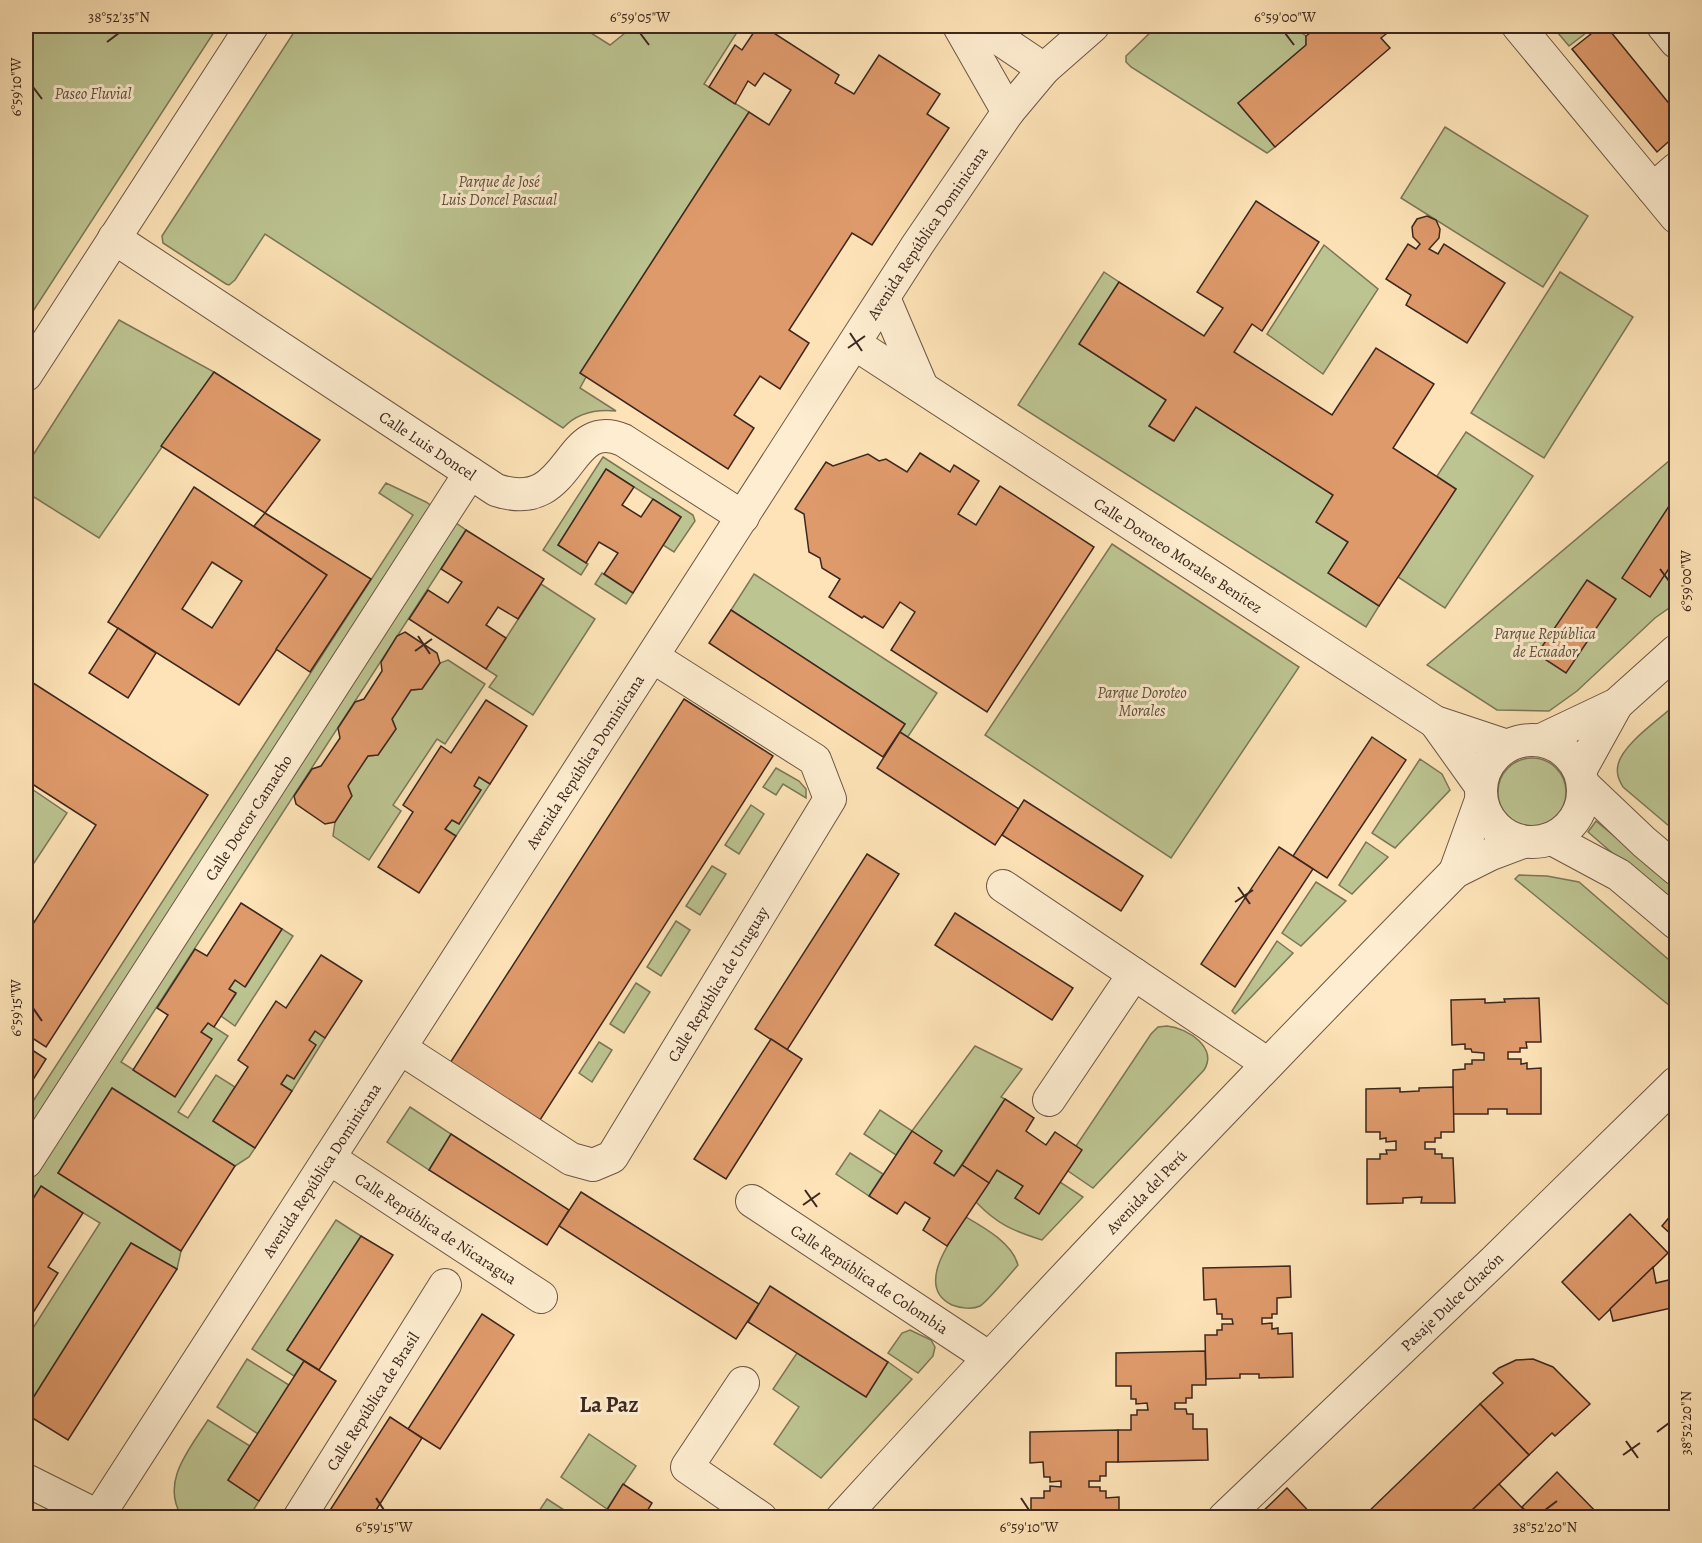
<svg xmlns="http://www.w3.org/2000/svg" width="1702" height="1543" viewBox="0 0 1702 1543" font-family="Alegreya,serif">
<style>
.green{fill:#bcc491;stroke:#7c7658;stroke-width:1.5}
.building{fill:#df9a6b;stroke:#3d271e;stroke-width:1.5;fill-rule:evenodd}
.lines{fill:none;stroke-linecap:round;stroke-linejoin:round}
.minor-casing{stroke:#6d5644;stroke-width:34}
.minor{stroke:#feedd0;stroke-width:32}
.ticks{fill:none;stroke:#3d271e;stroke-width:2}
.labels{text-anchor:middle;stroke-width:6;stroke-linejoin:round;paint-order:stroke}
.park-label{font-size:16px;font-style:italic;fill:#5d4e3b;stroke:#feedd0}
.street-label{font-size:16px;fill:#3d271e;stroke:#feedd0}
.district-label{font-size:22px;font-weight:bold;fill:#3d271e;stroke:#feedd0}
.neatline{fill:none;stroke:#3d271e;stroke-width:2}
.ticks-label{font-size:15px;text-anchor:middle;fill:#3d271e}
</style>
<rect width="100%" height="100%" fill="#fde3b7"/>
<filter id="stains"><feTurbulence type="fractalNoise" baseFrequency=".00333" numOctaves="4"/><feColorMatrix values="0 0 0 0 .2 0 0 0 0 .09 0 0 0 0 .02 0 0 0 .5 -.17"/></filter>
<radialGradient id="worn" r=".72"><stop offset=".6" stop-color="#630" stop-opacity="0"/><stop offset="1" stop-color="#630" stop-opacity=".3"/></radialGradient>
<g class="green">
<polygon points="26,26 218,26 26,322"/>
<path d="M298 26H580L610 45 625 33 631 26H741L704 84 749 112 580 373 586 377 580 388 616 411C596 409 577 413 563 428L265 234 235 280 229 285 226 284 163 243 162 236Z"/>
<polygon points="1157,26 1292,26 1306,36 1306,45 1238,103 1275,147 1267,153 1131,67 1126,62 1126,56"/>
<polygon points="1552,26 1595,26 1569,46"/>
<polygon points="1445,127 1588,216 1543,287 1401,198"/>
<polygon points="1324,245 1378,289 1323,374 1267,334"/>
<polygon points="1104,272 1119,282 1079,344 1166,400 1149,426 1173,441 1196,407 1333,495 1317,522 1348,542 1329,573 1379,606 1366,627 1018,405"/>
<polygon points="1560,272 1633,317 1544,458 1471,413"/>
<polygon points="119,320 214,372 99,538 26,492 26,466"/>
<polygon points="1466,432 1533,476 1445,608 1398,577 1456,489 1437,476"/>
<polygon points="1676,455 1676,603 1655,618 1577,691 1549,711 1497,710 1427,665"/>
<polygon points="603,457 693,515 695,521 674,552 663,545 681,517 606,469 558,545 588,564 581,575 543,550"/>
<polygon points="386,483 426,502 466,530 121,1062 175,1096 201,1032 208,1023 228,1036 178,1112 188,1118 216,1075 235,1087 213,1121 255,1148 249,1157 235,1166 112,1088 58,1173 181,1251 177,1269 131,1243 26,1409 26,1339 100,1223 41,1187 26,1210 26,1112 413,515 379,493"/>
<polygon points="1112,544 1299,667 1171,858 985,735"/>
<polygon points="602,573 633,593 626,604 595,584"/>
<polygon points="754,574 937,693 907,738 900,732 905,724 731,610"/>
<polygon points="541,584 595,619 533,715 489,687 497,676 486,669"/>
<polygon points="448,660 485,684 445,744 437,739 393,805 401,811 369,860 333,836 335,822 351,796 348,786 368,756 378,755 396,729 392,719 411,690 422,689 440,663"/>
<path d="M1676 704V832L1623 787C1619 780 1616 774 1618 765 1622 744 1661 718 1676 704Z"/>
<circle cx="1532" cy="792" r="34"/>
<polygon points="1420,759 1442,774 1450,790 1395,848 1372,833"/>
<polygon points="776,768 799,781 806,789 806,798 783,784 776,795 763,787"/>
<polygon points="479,777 490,784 456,836 445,829 452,820 459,824 474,786"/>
<polygon points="26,785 67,813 26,875"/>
<polygon points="751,805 764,814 739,854 725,845"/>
<polygon points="1596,821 1676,887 1676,908 1588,832"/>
<polygon points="1366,842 1388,857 1352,894 1339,885"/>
<polygon points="712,866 726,874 700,915 686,906"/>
<polygon points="1519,875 1547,876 1579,882 1676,966 1676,1011 1515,879"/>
<polygon points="1316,882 1346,901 1301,946 1282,933"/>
<polygon points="676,921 690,930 661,976 647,967"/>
<polygon points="282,929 293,936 235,1026 221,1016 236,994 229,989 235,980 246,986"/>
<polygon points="1277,941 1293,953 1235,1014 1232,1011"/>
<polygon points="636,983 650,992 624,1033 610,1024"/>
<path d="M1167 1026C1188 1028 1218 1048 1204 1070L1093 1188 1068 1171 1076 1146 1151 1034 1158 1027Z"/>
<polygon points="315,1031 325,1038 292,1091 281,1084"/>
<polygon points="599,1042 612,1050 592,1082 579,1073"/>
<polygon points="975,1046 1022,1069 1001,1097 1005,1099 954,1176 934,1163 941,1151 912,1131 896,1155 864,1134 880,1110 912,1131"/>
<polygon points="410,1107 451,1134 429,1170 387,1142"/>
<polygon points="850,1153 883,1174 869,1196 836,1174"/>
<path d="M997 1170 1023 1186 1015 1198 1039 1214 1060 1182 1083 1197 1042 1240C1013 1231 997 1224 976 1202Z"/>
<path d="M966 1217C985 1228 1012 1243 1018 1265 1011 1273 987 1302 980 1306 972 1310 960 1308 952 1305 914 1287 952 1238 966 1217Z"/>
<polygon points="336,1220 361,1236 287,1350 304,1361 294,1376 252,1349"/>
<polygon points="910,1330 931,1340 935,1347 933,1356 918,1373 888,1353 902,1333"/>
<polygon points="797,1353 866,1397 888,1362 912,1379 821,1478 774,1444 799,1407 773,1389"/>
<polygon points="247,1359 289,1385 258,1434 217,1407"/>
<path d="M208 1420 250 1446 228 1480 259 1501 249 1517H182C160 1482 189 1450 208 1420Z"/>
<polygon points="589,1434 636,1466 607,1509 561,1477"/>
<polygon points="547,1499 575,1517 535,1517"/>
</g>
<g class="building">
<polygon points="758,26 763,26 839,75 835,83 854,94 879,55 940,94 927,114 949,128 872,245 852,233 789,330 809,343 780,389 760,376 734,415 754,428 728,469 580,373 749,112 769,125 791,90 764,73 755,86 748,81 735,104 709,87 735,45 742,50"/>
<polygon points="1319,26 1396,26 1381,38 1390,48 1275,147 1238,103 1306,45 1306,36"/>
<polygon points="1601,26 1606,26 1676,112 1676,135 1657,152 1572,49"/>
<polygon points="1256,201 1319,242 1262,331 1252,324 1234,352 1332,415 1376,348 1434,384 1393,448 1456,489 1379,606 1328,573 1348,542 1316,522 1333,495 1196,407 1174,441 1149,426 1166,400 1079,344 1119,282 1204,336 1223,308 1197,292"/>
<polygon points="1427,216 1436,220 1440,229 1439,238 1429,249 1438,254 1444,244 1505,283 1467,343 1406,305 1411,295 1386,279 1408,244 1416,249 1420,244 1413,237 1412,227 1417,219"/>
<polygon points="214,372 320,440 265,513 161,446"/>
<polygon points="920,453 950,472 954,465 979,481 958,514 976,525 1000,486 1094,547 987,712 891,650 915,612 900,602 883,628 864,616 862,618 829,597 840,579 822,568 820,558 809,552 804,514 795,509 826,462 833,466 868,454 879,461 886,459 907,472"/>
<polygon points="606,469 634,487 622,505 641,517 653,499 681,517 633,593 604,574 618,553 599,542 586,563 558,545"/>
<path d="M194 487 327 575 239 705 108 622ZM212 562 242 581 212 628 182 609Z"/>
<polygon points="1671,503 1676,507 1676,558 1650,597 1622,578"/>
<polygon points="265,513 371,579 310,672 276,649 327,575 254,526"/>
<polygon points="466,530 544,579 518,619 498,607 486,625 506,638 486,669 409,619 428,590 448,603 462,582 441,569"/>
<polygon points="1587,580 1616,599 1566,673 1537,654"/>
<polygon points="731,610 905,724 883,757 709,643"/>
<polygon points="118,628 156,653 128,698 89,673"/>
<polygon points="405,632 437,653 440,663 422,689 411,690 392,719 396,729 378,755 368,756 348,786 352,796 335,822 325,824 296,804 294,796 312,769 321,766 340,738 338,728 355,702 364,699 382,671 381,662 397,636"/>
<polygon points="30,681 208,795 46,1047 26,1034 26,935 96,825 26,780 26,688"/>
<polygon points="684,699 773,756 540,1120 450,1063"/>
<polygon points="486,700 527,726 490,784 479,777 474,786 481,790 459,824 452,820 445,829 456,836 419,893 378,867 413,812 403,805 441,746 451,753"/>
<polygon points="900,732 1019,809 995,845 877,768"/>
<polygon points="1372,737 1406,760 1327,878 1293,856"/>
<polygon points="1024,800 1143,876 1121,911 1002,835"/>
<polygon points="1279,847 1313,869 1235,987 1201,964"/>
<polygon points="867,854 899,874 787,1050 755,1029"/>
<polygon points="241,903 282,929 245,987 235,980 229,989 236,993 214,1027 208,1023 201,1032 212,1039 175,1097 133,1070 168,1015 157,1008 195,949 207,956"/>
<polygon points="955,913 1073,988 1052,1020 935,945"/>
<polygon points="321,955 362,981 325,1038 315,1031 309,1040 316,1045 294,1079 287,1075 281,1084 292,1091 255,1148 213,1121 248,1067 238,1060 276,1001 286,1008"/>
<polygon points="1539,998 1541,1042 1526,1042 1527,1048 1520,1048 1520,1052 1508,1052 1508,1059 1521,1059 1521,1064 1527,1063 1527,1069 1541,1068 1541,1114 1507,1114 1507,1109 1488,1109 1488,1114 1453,1114 1453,1070 1465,1069 1465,1064 1472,1064 1472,1060 1484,1060 1484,1053 1472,1052 1471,1049 1465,1049 1465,1044 1452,1045 1451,1000 1485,999 1485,1003 1505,1002 1504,999"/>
<polygon points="771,1039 802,1059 726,1179 694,1159"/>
<polygon points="26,1046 46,1059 26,1091"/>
<polygon points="1453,1087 1454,1132 1441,1132 1441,1138 1435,1138 1435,1142 1425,1142 1425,1149 1435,1149 1435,1154 1442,1154 1442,1158 1453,1158 1455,1203 1421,1203 1422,1197 1403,1198 1403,1203 1367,1204 1367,1159 1380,1159 1380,1154 1387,1154 1386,1150 1396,1150 1396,1141 1386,1142 1386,1138 1380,1139 1380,1132 1366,1132 1366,1089 1400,1088 1400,1092 1419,1091 1419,1088"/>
<polygon points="112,1088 235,1166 181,1251 58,1173"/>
<polygon points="1005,1099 1034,1118 1026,1131 1046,1145 1055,1132 1082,1150 1039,1214 1015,1198 1023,1186 997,1170 989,1183 962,1165"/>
<polygon points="912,1131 942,1151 934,1163 954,1176 962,1165 989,1183 947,1246 923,1230 930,1218 905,1202 897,1214 869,1196"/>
<polygon points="451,1134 569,1210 547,1245 429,1170"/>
<polygon points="41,1186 83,1213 48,1267 58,1273 26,1324 26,1210"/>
<polygon points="581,1192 759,1304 736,1339 559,1226"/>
<polygon points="1676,1209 1676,1239 1662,1226"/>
<polygon points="1630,1214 1668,1253 1599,1320 1562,1282"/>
<polygon points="361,1236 393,1255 319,1370 287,1350"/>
<polygon points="131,1243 177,1269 68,1440 26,1414 26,1409"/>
<polygon points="1290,1266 1291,1297 1277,1298 1277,1314 1272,1314 1272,1318 1262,1318 1262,1324 1272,1323 1272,1329 1278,1328 1278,1334 1292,1333 1293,1377 1259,1378 1259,1374 1240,1374 1240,1378 1206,1379 1205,1335 1217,1335 1217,1330 1222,1330 1222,1324 1233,1324 1232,1319 1222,1319 1222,1314 1217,1314 1216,1299 1204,1300 1203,1268"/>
<polygon points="1653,1267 1656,1283 1673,1279 1676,1307 1613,1321 1610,1309"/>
<polygon points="770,1286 888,1362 866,1397 748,1322"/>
<polygon points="482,1314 514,1335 440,1449 408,1429"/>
<polygon points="1205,1351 1206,1385 1192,1385 1192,1398 1186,1398 1186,1403 1175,1403 1175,1409 1186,1409 1187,1414 1193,1414 1193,1429 1207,1429 1208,1460 1118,1462 1118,1430 1131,1430 1131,1415 1137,1415 1137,1410 1148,1410 1147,1403 1136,1404 1136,1399 1131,1399 1131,1386 1116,1386 1116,1353"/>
<polygon points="1533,1359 1553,1367 1590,1404 1555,1436 1552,1433 1529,1455 1480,1404 1503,1383 1493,1373 1499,1368 1516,1360"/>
<polygon points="304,1361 336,1381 259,1501 228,1480"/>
<polygon points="1480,1404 1529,1455 1464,1518 1369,1518 1366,1514"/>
<polygon points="390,1417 422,1438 371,1518 325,1518"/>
<polygon points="1118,1430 1118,1462 1106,1462 1106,1476 1100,1476 1100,1481 1089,1481 1089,1487 1100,1487 1100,1491 1106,1491 1106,1498 1119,1497 1119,1518 1031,1518 1031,1498 1044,1498 1044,1491 1050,1491 1050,1486 1061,1487 1061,1481 1050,1482 1050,1477 1044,1477 1043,1462 1030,1463 1030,1432"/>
<polygon points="1557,1472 1602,1518 1532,1518 1522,1507"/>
<polygon points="623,1484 652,1503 643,1518 602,1518"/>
<polygon points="1499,1484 1532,1518 1464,1518"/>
<polygon points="1287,1488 1315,1518 1256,1518"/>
</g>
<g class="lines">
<g class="minor-casing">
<g id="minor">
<polyline points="959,26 1008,112"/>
<polyline points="980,26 1044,69"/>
<polyline points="1518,26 1676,217"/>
<polyline points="1663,26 1676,42"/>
<polyline points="1653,189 1676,169"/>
<path id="s1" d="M114 238 496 490C574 516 564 415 623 440L743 517"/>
<polyline points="884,298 922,387"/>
<path id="s2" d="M855 344 1435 722 1507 746"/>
<polyline points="26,375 252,26"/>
<polyline points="1435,722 1480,785"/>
<circle cx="1532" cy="791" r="51"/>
<polyline points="1541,740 1617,704 1676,651"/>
<polyline points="1580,771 1617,704"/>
<polyline points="1584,785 1644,842 1676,869"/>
<polyline points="1552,839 1619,875 1676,923"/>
<polyline points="1455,872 1481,800"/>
<polyline points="1003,886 1268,1064"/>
<path id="s3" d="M400 1048 571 1159 593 1165 612 1157 830 799 815 760 653 657"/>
<polyline points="1049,1100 1134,974"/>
<path id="s4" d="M329 1158 541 1297"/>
<path id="s5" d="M26 1162 470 473"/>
<path id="s6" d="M752 1201 988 1357"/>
<polyline points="743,1383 687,1467 761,1518"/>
<polyline points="26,1480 102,1518"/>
<path id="s7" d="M97 1518 918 244 1008 112 1044 69 1093 26"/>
<path id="s8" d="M299 1518 445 1285"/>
<path id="s9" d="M842 1518C1042 1298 1247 1084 1455 872L1491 854 1523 842"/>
<path id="s10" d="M1224 1518 1494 1261 1676 1083"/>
</g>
</g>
<use href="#minor" class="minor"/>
</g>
<path class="ticks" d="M640 33 649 45M1285 33 1294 45M107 42 119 33M33 87 42 99M850 333 862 351M848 348 865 336M1660 569 1669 581M418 636 430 654M415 651 432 639M1238 887 1250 904M1235 902 1253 890M33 1008 42 1021M805 1190 817 1207M803 1205 820 1193M1657 1432 1669 1423M1626 1441 1638 1458M1623 1455 1640 1443M376 1498 384 1510M1021 1498 1029 1510M1545 1510 1557 1501"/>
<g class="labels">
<g class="park-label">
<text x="93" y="99">Paseo Fluvial</text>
<text x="499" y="187">Parque de José<tspan x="499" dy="18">Luis Doncel Pascual</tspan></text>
<text x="1545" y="639">Parque República<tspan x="1545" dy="18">de Ecuador</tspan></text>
<text x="1142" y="698">Parque Doroteo<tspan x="1142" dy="18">Morales</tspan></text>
</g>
<g class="street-label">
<text dy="6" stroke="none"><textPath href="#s7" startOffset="1530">Avenida República Dominicana</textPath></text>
<text dy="6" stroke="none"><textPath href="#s1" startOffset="376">Calle Luis Doncel</textPath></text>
<text dy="6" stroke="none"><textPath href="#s2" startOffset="386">Calle Doroteo Morales Benítez</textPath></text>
<text dy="6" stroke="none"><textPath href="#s7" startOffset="900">Avenida República Dominicana</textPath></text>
<text dy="6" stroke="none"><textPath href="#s5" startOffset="410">Calle Doctor Camacho</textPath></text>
<text dy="6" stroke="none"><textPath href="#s3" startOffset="450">Calle República de Uruguay</textPath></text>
<text dy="6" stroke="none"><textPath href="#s7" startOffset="414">Avenida República Dominicana</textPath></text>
<text dy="6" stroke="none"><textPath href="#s9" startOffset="446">Avenida del Perú</textPath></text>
<text dy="6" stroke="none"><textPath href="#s4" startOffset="128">Calle República de Nicaragua</textPath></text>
<text dy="6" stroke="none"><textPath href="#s6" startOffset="141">Calle República de Colombia</textPath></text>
<text dy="6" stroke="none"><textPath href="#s10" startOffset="314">Pasaje Dulce Chacón</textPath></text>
<text dy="6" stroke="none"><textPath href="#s8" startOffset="138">Calle República de Brasil</textPath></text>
</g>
<g class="district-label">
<text x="609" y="1412">La Paz</text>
</g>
</g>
<rect width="1702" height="1543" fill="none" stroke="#fde3b7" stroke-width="66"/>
<rect x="33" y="33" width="1636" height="1477" class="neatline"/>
<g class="ticks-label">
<text x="119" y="22">38°52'35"N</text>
<text x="640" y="22">6°59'05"W</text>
<text x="1285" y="22">6°59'00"W</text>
<text transform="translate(16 87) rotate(-90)" y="5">6°59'10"W</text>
<text transform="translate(1686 581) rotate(-90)" y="5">6°59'00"W</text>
<text transform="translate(16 1008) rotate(-90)" y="5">6°59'15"W</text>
<text transform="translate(1686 1423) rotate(-90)" y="5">38°52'20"N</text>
<text x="384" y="1532">6°59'15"W</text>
<text x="1029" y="1532">6°59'10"W</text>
<text x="1545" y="1532">38°52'20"N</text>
</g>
<rect width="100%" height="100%" filter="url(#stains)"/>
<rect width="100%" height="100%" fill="url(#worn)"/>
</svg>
